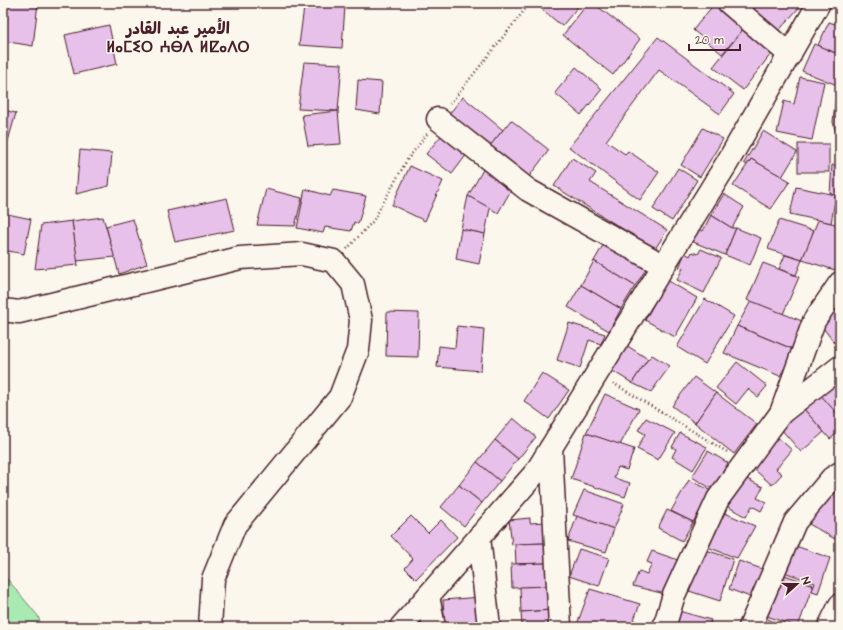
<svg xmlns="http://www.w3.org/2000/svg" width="843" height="630" viewBox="0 0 843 630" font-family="'Architects Daughter','Playpen Sans Arabic','Noto Sans Tifinagh',sans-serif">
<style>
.green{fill:#a9eab3;stroke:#7a846f}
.building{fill:#e7c1ea;stroke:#4a1f2b}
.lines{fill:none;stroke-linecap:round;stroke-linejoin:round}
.minor-casing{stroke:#4a1f2b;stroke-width:25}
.major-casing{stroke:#4a1f2b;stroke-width:25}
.path{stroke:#4a1f2b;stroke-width:2.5;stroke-dasharray:1 3;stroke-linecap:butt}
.minor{stroke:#fbf7ec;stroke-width:22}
.major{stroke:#fbf7ec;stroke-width:22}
.labels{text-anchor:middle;stroke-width:3;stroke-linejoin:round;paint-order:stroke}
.district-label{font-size:16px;font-weight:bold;fill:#4a1f2b;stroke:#fbf7ec}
</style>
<rect width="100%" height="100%" fill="#fbf7ec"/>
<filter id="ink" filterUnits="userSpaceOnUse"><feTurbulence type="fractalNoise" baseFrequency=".025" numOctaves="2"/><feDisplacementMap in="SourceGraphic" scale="8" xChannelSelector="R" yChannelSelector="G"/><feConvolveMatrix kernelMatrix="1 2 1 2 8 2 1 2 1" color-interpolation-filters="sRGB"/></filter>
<g filter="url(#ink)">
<polygon class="green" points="3,574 38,616 42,627 3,627"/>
<g class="building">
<polygon points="3,3 38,3 33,46 3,41"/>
<polygon points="540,3 581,3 562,26 538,6"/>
<polygon points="588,3 593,3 640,39 613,75 563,35"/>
<polygon points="715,3 745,27 722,54 693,30"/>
<polygon points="759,3 803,3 775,35 750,13"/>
<polygon points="345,6 342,48 299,45 304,7"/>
<polygon points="829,22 835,24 837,22 840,23 840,55 818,45"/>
<polygon points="109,25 117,64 74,74 65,35"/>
<polygon points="745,27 774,50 743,90 713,67"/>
<polygon points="658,37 734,94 720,114 659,70 606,141 625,154 628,151 659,172 640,200 569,147"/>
<polygon points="814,44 840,55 840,78 837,85 802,71"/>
<polygon points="304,62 342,64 338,111 298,109"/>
<polygon points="576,67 602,89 581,115 555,93"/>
<polygon points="800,77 824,82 812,140 777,133 784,101 794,104"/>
<polygon points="358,80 382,82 380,114 356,110"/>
<polygon points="840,93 840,140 838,141 833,122 836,94"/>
<polygon points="463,97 503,130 489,147 449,114"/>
<polygon points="3,110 16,113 4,155 3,155"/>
<polygon points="338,111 341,144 308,146 302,115"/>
<polygon points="511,120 549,150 528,178 489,147"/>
<polygon points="703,128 723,139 700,177 681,165"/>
<polygon points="445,131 470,150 452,174 426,154"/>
<polygon points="763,131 797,152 782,177 751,159 747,165 744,163"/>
<rect x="798" y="144" width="31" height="28"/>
<polygon points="80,150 112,153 109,186 76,194"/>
<polygon points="572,158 596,173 590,182 667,230 655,249 554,186"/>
<polygon points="751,159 790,181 771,209 733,186"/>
<polygon points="832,165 840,166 840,202 835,201 836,195 830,194"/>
<polygon points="410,166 443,181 425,221 392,205"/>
<polygon points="484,168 514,185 498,213 468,196"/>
<polygon points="678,168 697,180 672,221 653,209"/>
<polygon points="796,187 836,195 831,223 790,214"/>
<polygon points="266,189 302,198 295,226 257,225"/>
<polygon points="305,189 330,196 333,190 366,196 358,224 354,222 351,231 325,227 323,233 297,228"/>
<polygon points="724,194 744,207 732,228 711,215"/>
<polygon points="468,196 490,208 485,234 461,229"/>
<polygon points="227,198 235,230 175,242 167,211"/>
<polygon points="3,213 31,219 24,254 3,250"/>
<polygon points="711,215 732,228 736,228 725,255 691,241 696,228 703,231"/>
<polygon points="103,217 115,257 77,261 72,221"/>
<polygon points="133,219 147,264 119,274 106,226"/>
<polygon points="779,220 814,231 802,260 768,249"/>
<polygon points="818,220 840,225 840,259 835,270 802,260"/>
<polygon points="72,221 78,265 35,269 41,225"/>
<polygon points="736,228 761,238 750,265 725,255"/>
<polygon points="461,229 485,234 479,264 456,259"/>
<polygon points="606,240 648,266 635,286 594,261"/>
<polygon points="701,249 721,258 704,293 677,280 683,268 679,267 685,253 690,256 692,252 698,254"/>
<polygon points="785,255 802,260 796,275 779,269"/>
<polygon points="594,261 635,286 621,309 581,285"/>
<polygon points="763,263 799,277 783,314 747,300"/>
<polygon points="667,280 697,298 675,337 645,320"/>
<polygon points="581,285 621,309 609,331 568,307"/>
<polygon points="705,299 734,316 705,364 677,347"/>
<polygon points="751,301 807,323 795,350 737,326"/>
<polygon points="840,308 840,350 820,324"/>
<polygon points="387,312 419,313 418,357 386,356"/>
<polygon points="569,323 605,334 601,344 589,340 580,368 557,360"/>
<polygon points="457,326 484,329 481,371 437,367 439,346 455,348"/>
<polygon points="737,326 795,350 780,376 724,353"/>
<polygon points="626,345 648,359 632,383 611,370"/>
<polygon points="652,355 670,366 651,392 632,383 648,359"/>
<polygon points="737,362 767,386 758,397 748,389 736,404 716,388"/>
<polygon points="542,373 569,390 549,419 524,401"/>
<polygon points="694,377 716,393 695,423 672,406"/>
<polygon points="833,384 840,392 840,418 820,395"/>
<polygon points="818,392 840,417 840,431 830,439 803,408"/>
<polygon points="716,393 757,424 734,454 695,423"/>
<polygon points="605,394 639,409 620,445 586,433"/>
<polygon points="803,408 824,432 801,452 780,428"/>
<polygon points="513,418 536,437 518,459 495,440"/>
<polygon points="646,418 675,433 658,460 637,449 645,434 638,430"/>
<polygon points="586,433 634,449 627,470 618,467 614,478 630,483 625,497 571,479"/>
<polygon points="680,433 707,447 693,470 672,457 676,449 672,447"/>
<polygon points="775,435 792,450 776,469 782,474 772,485 749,465"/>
<polygon points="495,440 518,459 500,481 477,462"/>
<polygon points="708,451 728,463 712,489 692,477"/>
<polygon points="477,462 500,481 482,503 459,485"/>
<polygon points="741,476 763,487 757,498 766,502 761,511 752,506 746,517 725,505"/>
<polygon points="689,480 712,491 693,522 671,511"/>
<polygon points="834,482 840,486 840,530 835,539 809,524"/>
<polygon points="459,485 482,503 464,526 441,507"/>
<polygon points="584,490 624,504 614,529 573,515"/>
<polygon points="667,510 693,522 682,541 658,528"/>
<polygon points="720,511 755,526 737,558 702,545"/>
<polygon points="411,516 428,533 441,520 457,537 416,579 405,568 413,559 391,536"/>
<polygon points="577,516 614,529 606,552 568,541"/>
<polygon points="530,518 530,523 545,522 546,543 515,544 512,545 509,520"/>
<polygon points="546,543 547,563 516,564 515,544"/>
<polygon points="793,545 830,558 818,593 812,591 815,583 784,572"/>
<polygon points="579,549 609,558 599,586 569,576"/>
<polygon points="703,549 733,559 720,601 689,591"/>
<polygon points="652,551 678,560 665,594 633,586 639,571 647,574 652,564 647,562"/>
<polygon points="739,561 768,571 758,600 729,589"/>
<polygon points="547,563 549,586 512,588 511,564"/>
<polygon points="782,574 813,585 798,627 767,616"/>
<polygon points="549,586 550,610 521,612 520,587"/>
<polygon points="590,589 640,604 631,627 576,627"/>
<polygon points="481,597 483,625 445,627 443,600"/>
<polygon points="554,610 555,627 522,627 521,612"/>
<polygon points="679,611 711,620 709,627 674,627"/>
<polygon points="764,617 784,627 759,627"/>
</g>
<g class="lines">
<g class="minor-casing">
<g id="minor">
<polyline points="729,3 790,55"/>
<polyline points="438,119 528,190 664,266"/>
<polyline points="781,413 814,321 840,283"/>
<polyline points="551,448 560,627"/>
<polyline points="479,537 489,627"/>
<polyline points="428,596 434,627"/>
<polyline points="401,627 536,472 727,163 819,3"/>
<polyline points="664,627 674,595 718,499 781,413 840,367"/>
<polyline points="750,627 795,522 832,478 840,473"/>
<polyline points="829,627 840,605"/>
</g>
</g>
<g class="major-casing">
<polyline id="major" points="3,310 19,312 240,258 302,254 334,261 353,284 361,320 358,350 340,397 235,525 213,579 210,627"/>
</g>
<g class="path">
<polyline points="450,104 530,3"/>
<polyline points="347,249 373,221 407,160 427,134"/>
<polyline points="613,383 729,453"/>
</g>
<use href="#minor" class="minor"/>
<use href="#major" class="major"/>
</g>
</g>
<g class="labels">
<g class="district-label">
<text x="178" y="34">الأمير عبد القادر<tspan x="178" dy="18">ⵍⴰⵎⵉⵔ ⵄⴱⴷ ⵍⵇⴰⴷⵔ</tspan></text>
</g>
</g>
<rect width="843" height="630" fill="none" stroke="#fbf7ec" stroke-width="16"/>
<rect x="8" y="8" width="827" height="614" fill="none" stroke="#4a1f2b" stroke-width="1.5" filter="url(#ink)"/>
<g transform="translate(797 584) rotate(69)" stroke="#fbf7ec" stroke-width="3" paint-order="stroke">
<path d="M0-3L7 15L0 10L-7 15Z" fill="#4a1f2b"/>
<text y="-6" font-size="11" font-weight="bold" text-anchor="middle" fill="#4a1f2b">N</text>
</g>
<path d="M689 44v6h51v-6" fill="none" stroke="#4a1f2b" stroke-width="2"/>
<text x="695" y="44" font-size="12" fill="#4a1f2b" stroke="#fbf7ec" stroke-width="3" paint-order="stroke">20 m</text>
</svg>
